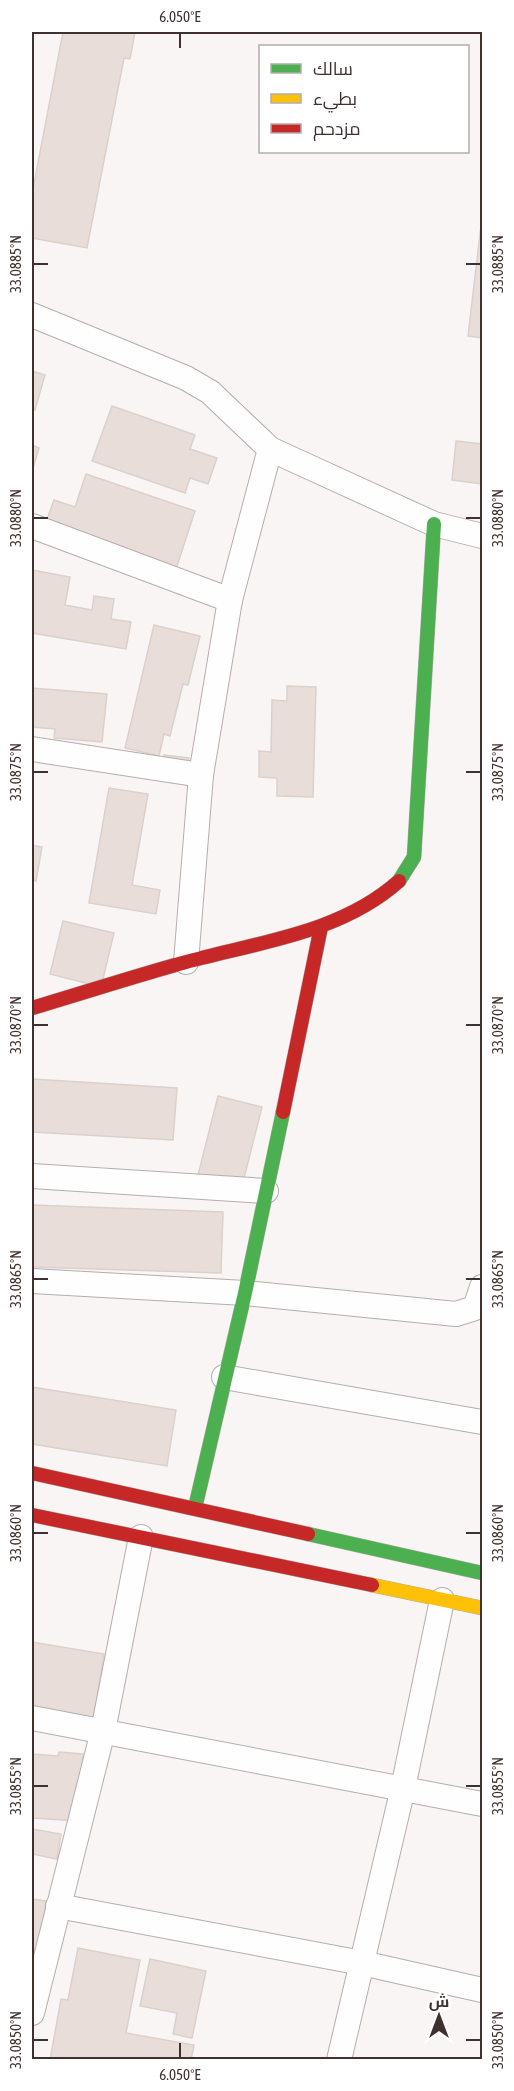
<svg xmlns="http://www.w3.org/2000/svg" width="514" height="2091" viewBox="0 0 514 2091" font-family="'Asap Condensed',Cairo,sans-serif">
<style>
.building{fill:#e9ddd9;stroke:#dad1cd;stroke-width:1.5}
.lines{fill:none;stroke-linecap:round;stroke-linejoin:round}
.street-casing{stroke:#b6adac;stroke-width:26}
.fast-casing{stroke:#b6adac;stroke-width:15}
.slow-casing{stroke:#b6adac;stroke-width:15}
.jam-casing{stroke:#b6adac;stroke-width:15}
.street{stroke:#fefefe;stroke-width:24}
.fast{stroke:#4caf50;stroke-width:14}
.slow{stroke:#ffc107;stroke-width:14}
.jam{stroke:#c62828;stroke-width:14}
.ticks{fill:none;stroke:#40302f;stroke-width:2}
.neatline{fill:none;stroke:#40302f;stroke-width:2}
.ticks-label{font-size:15px;text-anchor:middle;fill:#40302f}
</style>
<rect width="100%" height="100%" fill="#faf5f5"/>
<g class="building">
<polygon points="63,32 135,32 130,59 124,58 87,248 32,238 32,194"/>
<polygon points="482,217 482,338 468,336"/>
<polygon points="32,371 45,375 35,410 32,409"/>
<polygon points="112,406 195,435 190,449 217,458 208,484 190,478 185,493 92,461"/>
<polygon points="456,441 482,444 482,484 452,480"/>
<polygon points="32,445 39,448 32,472"/>
<polygon points="86,474 195,511 176,569 45,525 54,500 75,507"/>
<polygon points="32,570 70,577 65,605 92,610 94,596 114,599 111,619 131,622 126,649 32,633"/>
<polygon points="154,625 200,636 188,685 183,684 170,736 164,734 159,756 125,748"/>
<polygon points="287,686 316,687 313,797 277,796 277,778 259,777 259,751 271,752 272,700 287,701"/>
<polygon points="32,688 107,694 102,742 54,738 55,729 32,727"/>
<polygon points="164,755 189,758 187,773 162,770"/>
<polygon points="109,788 148,794 132,885 160,890 156,914 89,903"/>
<polygon points="32,845 42,847 36,881 32,880"/>
<polygon points="63,921 114,933 101,987 50,974"/>
<polygon points="32,1079 177,1088 173,1140 32,1132"/>
<polygon points="218,1096 262,1107 239,1198 195,1187"/>
<polygon points="32,1205 223,1212 221,1273 32,1267"/>
<polygon points="32,1387 176,1410 167,1466 32,1444"/>
<polygon points="32,1642 104,1654 92,1730 32,1726"/>
<polygon points="59,1752 83,1754 78,1821 32,1818 32,1754 58,1756"/>
<polygon points="32,1829 61,1834 57,1859 32,1854"/>
<polygon points="32,1899 46,1901 39,1950 32,1949"/>
<polygon points="78,1948 140,1960 126,2033 194,2045 191,2060 50,2060 61,1999 68,2000"/>
<polygon points="150,1959 206,1971 192,2038 173,2034 177,2013 140,2006"/>
</g>
<g class="lines">
<g class="street-casing">
<g id="street">
<polyline points="32,315 186,378 210,392 270,449 434,524 482,536"/>
<polyline points="32,526 230,600"/>
<polyline points="32,749 201,775"/>
<polyline points="186,962 201,775 230,600 270,449"/>
<polyline points="32,1176 266,1191"/>
<polyline points="32,1281 245,1293 456,1314 475,1308 482,1287"/>
<polyline points="224,1377 482,1422"/>
<polyline points="32,1718 482,1804"/>
<polyline points="58,1906 362,1963 482,1990"/>
<polyline points="32,2013 103,1731 141,1537"/>
<polyline points="339,2060 403,1788 442,1600"/>
</g>
</g>
<g class="fast-casing">
<g id="fast">
<polyline points="399,881 414,857 434,524"/>
<polyline points="195,1508 245,1293 283,1112"/>
<polyline points="308,1534 482,1573"/>
</g>
</g>
<g class="slow-casing">
<polyline id="slow" points="372,1585 482,1608"/>
</g>
<g class="jam-casing">
<g id="jam">
<path d="M32 1008C83 993 135 976 186 962 259 942 341 933 399 881"/>
<polyline points="283,1112 321,927"/>
<polyline points="32,1473 308,1534"/>
<polyline points="32,1515 372,1585"/>
</g>
</g>
<use href="#street" class="street"/>
<use href="#fast" class="fast"/>
<use href="#slow" class="slow"/>
<use href="#jam" class="jam"/>
</g>
<path class="ticks" d="M180 33V48M33 264H48M466 264H481M33 518H48M466 518H481M33 772H48M466 772H481M33 1025H48M466 1025H481M33 1279H48M466 1279H481M33 1533H48M466 1533H481M33 1786H48M466 1786H481M33 2040H48M466 2040H481M180 2043V2058"/>
<rect width="514" height="2091" fill="none" stroke="#ffffff" stroke-width="66"/>
<rect x="259" y="45" width="210" height="108" fill="#ffffff" stroke="#b3acac" stroke-width="1.5"/>
<rect x="271" y="64" width="30" height="9" fill="#4caf50" stroke="#b3acac" stroke-width="1.5"/>
<text x="313" y="75" font-size="18" fill="#40302f">سالك</text>
<rect x="271" y="94" width="30" height="9" fill="#ffc107" stroke="#b3acac" stroke-width="1.5"/>
<text x="313" y="105" font-size="18" fill="#40302f">بطيء</text>
<rect x="271" y="124" width="30" height="9" fill="#c62828" stroke="#b3acac" stroke-width="1.5"/>
<text x="313" y="135" font-size="18" fill="#40302f">مزدحم</text>
<g transform="translate(439 2016)" stroke="#ffffff" stroke-width="4.5" paint-order="stroke">
<path d="M0-4.5L10 22L0 15L-10 22Z" fill="#40302f"/>
<text y="-9" font-size="16" font-weight="bold" text-anchor="middle" fill="#40302f">ش</text>
</g>
<rect x="33" y="33" width="448" height="2025" class="neatline"/>
<g class="ticks-label">
<text x="180" y="22">6.050°E</text>
<text transform="translate(16 264) rotate(-90)" y="5">33.0885°N</text>
<text transform="translate(498 264) rotate(-90)" y="5">33.0885°N</text>
<text transform="translate(16 518) rotate(-90)" y="5">33.0880°N</text>
<text transform="translate(498 518) rotate(-90)" y="5">33.0880°N</text>
<text transform="translate(16 772) rotate(-90)" y="5">33.0875°N</text>
<text transform="translate(498 772) rotate(-90)" y="5">33.0875°N</text>
<text transform="translate(16 1025) rotate(-90)" y="5">33.0870°N</text>
<text transform="translate(498 1025) rotate(-90)" y="5">33.0870°N</text>
<text transform="translate(16 1279) rotate(-90)" y="5">33.0865°N</text>
<text transform="translate(498 1279) rotate(-90)" y="5">33.0865°N</text>
<text transform="translate(16 1533) rotate(-90)" y="5">33.0860°N</text>
<text transform="translate(498 1533) rotate(-90)" y="5">33.0860°N</text>
<text transform="translate(16 1786) rotate(-90)" y="5">33.0855°N</text>
<text transform="translate(498 1786) rotate(-90)" y="5">33.0855°N</text>
<text transform="translate(16 2040) rotate(-90)" y="5">33.0850°N</text>
<text transform="translate(498 2040) rotate(-90)" y="5">33.0850°N</text>
<text x="180" y="2080">6.050°E</text>
</g>
</svg>
